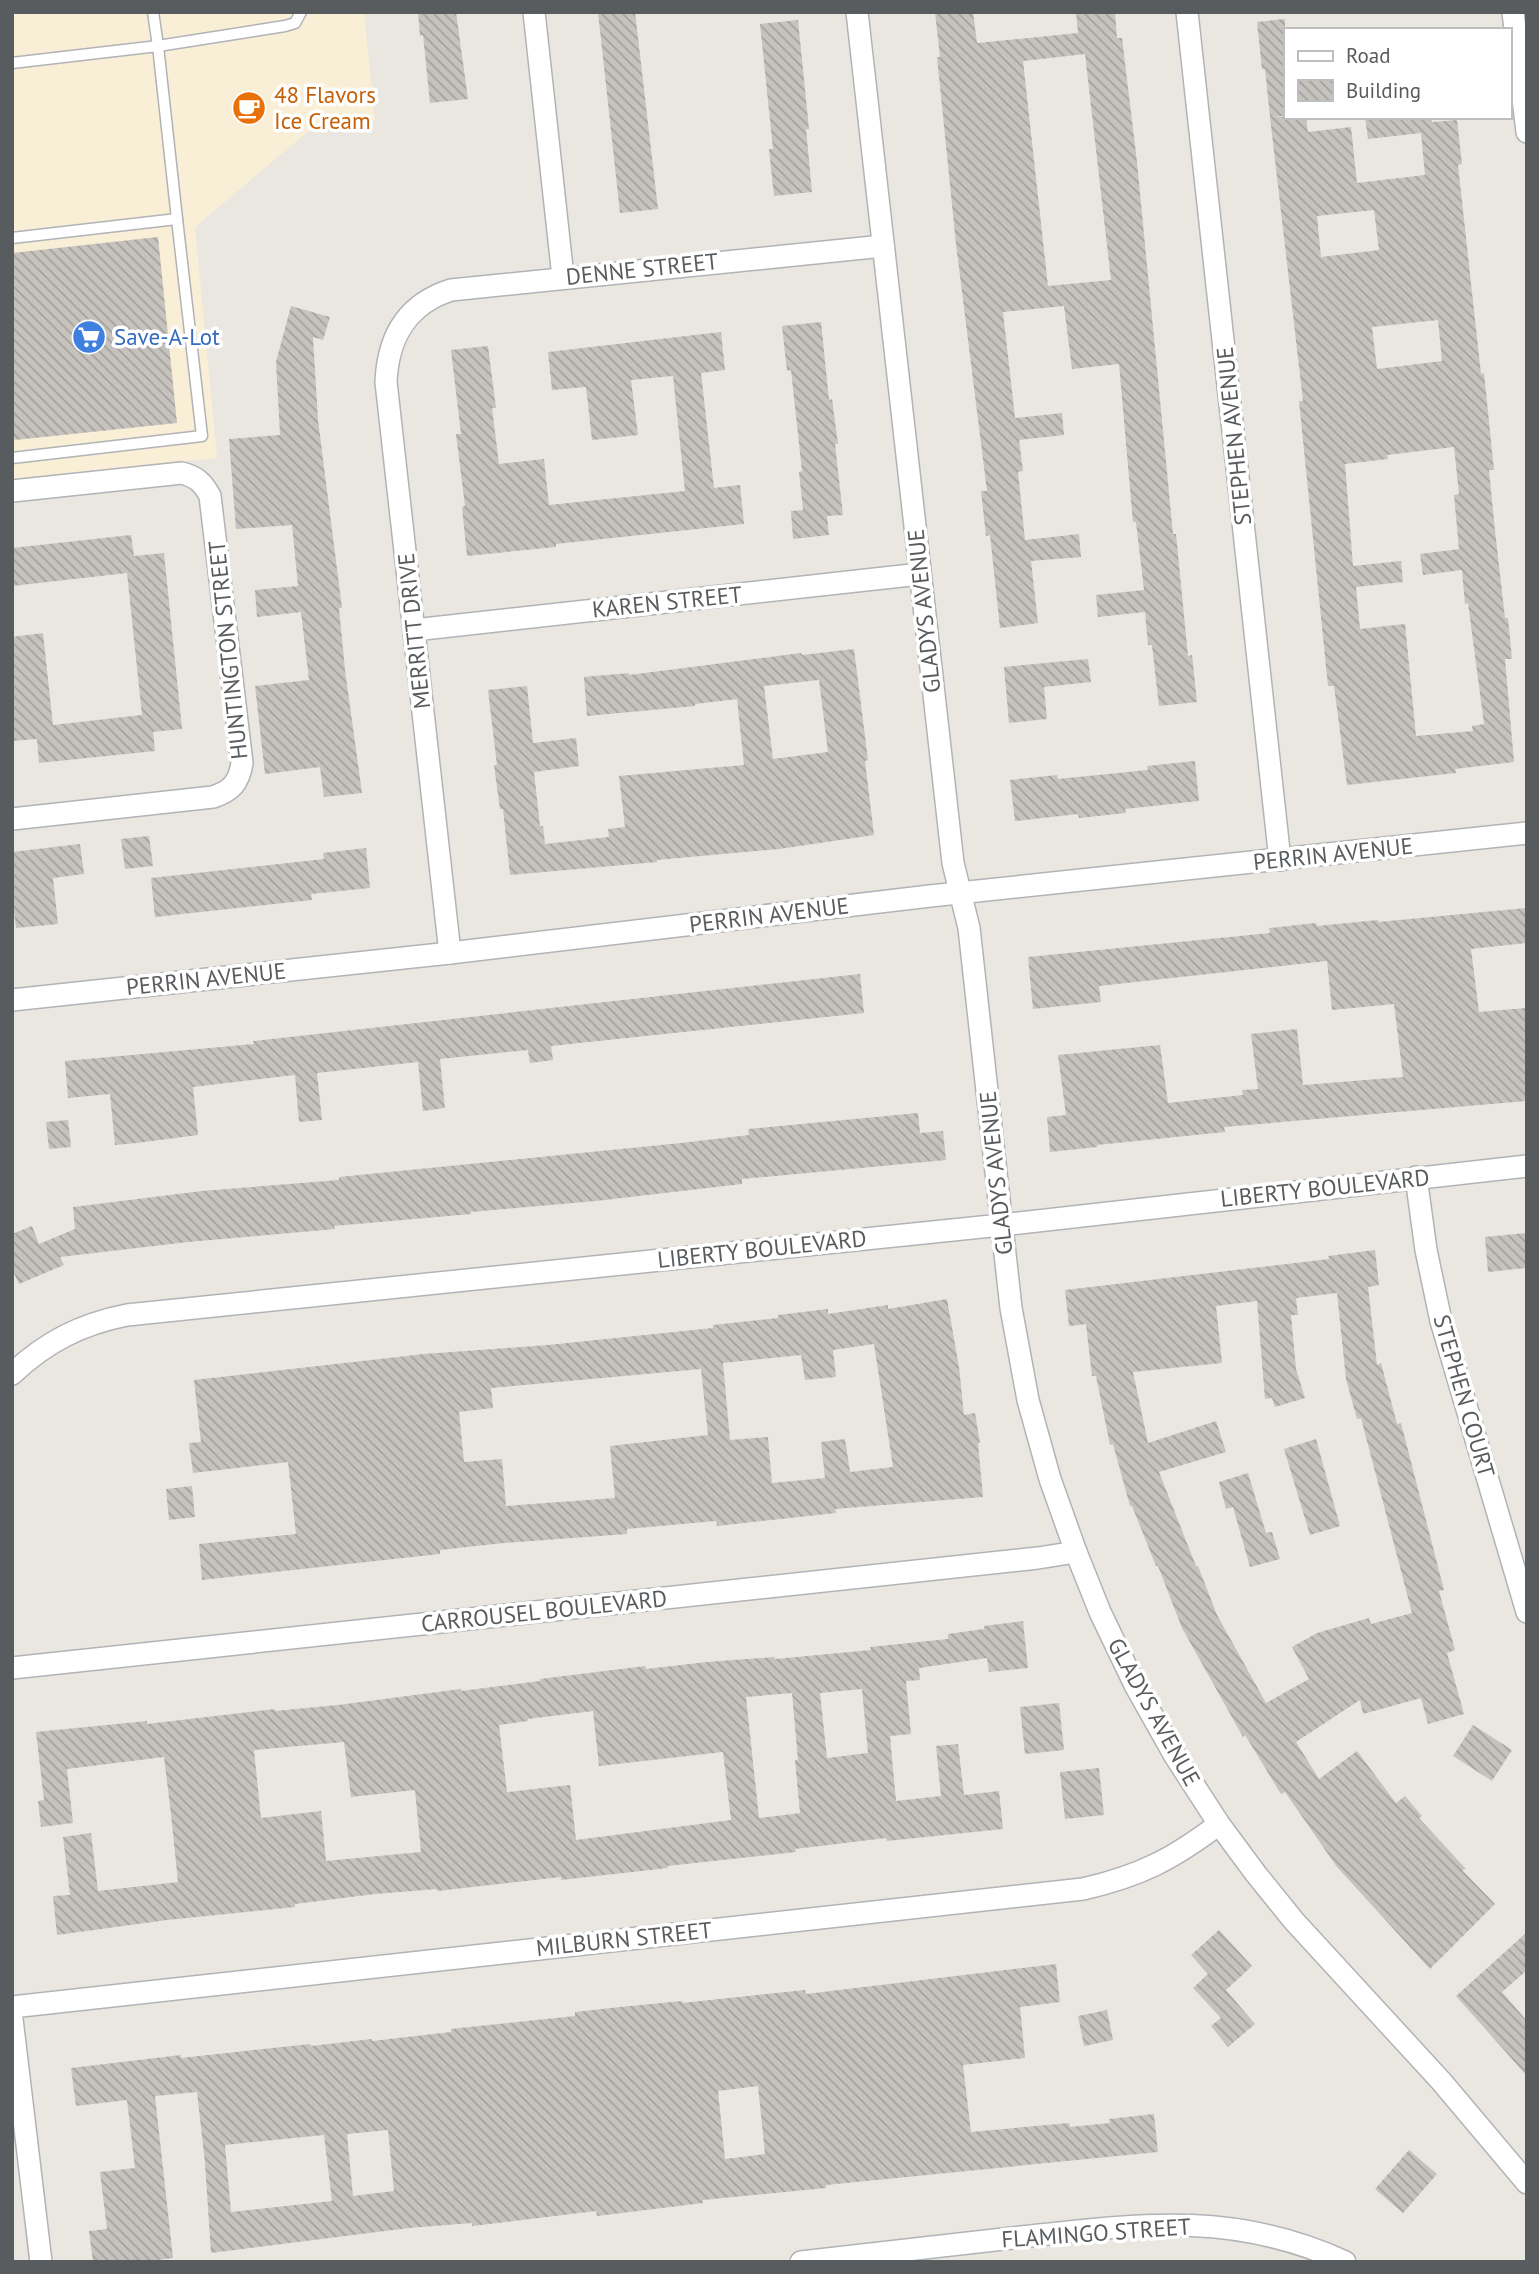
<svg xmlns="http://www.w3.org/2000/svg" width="1539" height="2274" viewBox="0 0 1539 2274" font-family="'PT Sans',sans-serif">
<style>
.commercial{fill:#f9eed6}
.building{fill:url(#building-back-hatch);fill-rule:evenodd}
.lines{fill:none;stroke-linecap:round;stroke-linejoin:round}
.lane-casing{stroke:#b1b3b7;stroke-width:13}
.street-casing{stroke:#b1b3b7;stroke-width:24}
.lane{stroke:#fff;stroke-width:10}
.street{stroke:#fff;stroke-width:21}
.labels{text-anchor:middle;stroke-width:7;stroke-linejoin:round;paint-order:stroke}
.food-label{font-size:23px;fill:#c56008;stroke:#fff;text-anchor:start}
.street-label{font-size:23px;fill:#595c5f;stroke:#fff}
.shop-label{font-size:23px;fill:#366cbe;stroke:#fff;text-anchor:start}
</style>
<defs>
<pattern id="building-back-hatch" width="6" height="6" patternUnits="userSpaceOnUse" patternTransform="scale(1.75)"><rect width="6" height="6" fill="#c6c2bd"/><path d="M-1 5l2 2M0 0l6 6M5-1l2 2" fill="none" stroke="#a4a19d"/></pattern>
</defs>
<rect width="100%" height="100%" fill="#eae7e0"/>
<polygon class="commercial" points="12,12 364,12 375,120 310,130 195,227 217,458 12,479"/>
<g class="building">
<polygon points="418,12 456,12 468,99 430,103 423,35 420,36"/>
<polygon points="598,12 635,12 658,209 620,213"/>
<path d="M935 12H973L977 43 1078 33 1076 12H1115L1117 38H1122L1137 162 1173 534H1176L1188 656 1192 655 1197 702 1159 706 1152 645H1148L1145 612 1098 617 1096 595 1144 590 1136 522H1133L1119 364 1072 369 1064 306 1003 312 1015 418 1062 413 1064 435 1019 440 1023 471 1018 472 1025 540 1079 534 1081 557 1031 561 1038 623 1000 628 990 535 986 536 981 491H987L956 244 937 57H940ZM1085 54 1111 280 1048 286 1023 61Z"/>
<polygon points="1285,19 1285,116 1270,117 1265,69 1262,69 1257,22"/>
<polygon points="798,20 809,129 806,129 812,192 774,196 769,149 773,149 760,24"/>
<path d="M1270 117H1306L1308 132 1351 127 1357 183 1425 175 1421 133 1368 139 1365 117H1431L1432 122 1457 120 1462 164 1458 165 1481 374 1484 373 1494 470H1489L1495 531 1505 618H1508L1512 659H1505L1514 762 1455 769 1456 773 1347 785 1334 686H1328L1299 401H1303ZM1374 210 1379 250 1321 257 1317 216ZM1438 320 1442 361 1377 369 1372 327ZM1454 447 1459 494 1454 495 1459 549 1420 554 1423 575 1462 570 1465 604 1468 603 1484 724 1472 726 1473 731 1416 736 1405 624 1360 629 1356 587 1403 582 1401 561 1353 566 1345 464 1388 459 1387 455Z"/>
<polygon points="158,237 177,423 15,440 12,433 12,253"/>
<polygon points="291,306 330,317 323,340 313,337 318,420 342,608 339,608 345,670 362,793 324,797 320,767 265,774 255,686 309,680 301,612 257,617 255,590 298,586 292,525 236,529 229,439 280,435 276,362"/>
<polygon points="821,322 829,400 832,399 838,444 835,444 843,515 827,516 829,535 793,539 791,511 803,510 799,472 802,471 791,370 787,371 782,326"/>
<polygon points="721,332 725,370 701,373 714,488 740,485 744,524 556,544 556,547 467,556 462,507 465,506 456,434 461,434 451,350 488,346 496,408 492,408 499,464 544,459 549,505 685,491 673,376 631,380 638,435 592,440 586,387 552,390 548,352"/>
<polygon points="131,535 134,556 164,553 182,729 153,732 155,751 39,763 37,739 12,741 12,637 43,633 53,725 142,715 127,573 12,586 12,548"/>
<path d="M854 649 868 760 865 761 874 835 779 849 657 860V862L510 875 503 809H500L494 765H497L488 690 527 686 533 743 576 738 579 766 534 772 540 826H543L545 844 609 837 608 829 625 827 619 776 744 765 737 699 695 704V706L587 716 584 677 629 673V675L801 653 802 655ZM819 680 828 752 773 759 764 686Z"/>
<polygon points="1088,659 1091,682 1044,687 1047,719 1009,723 1004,667"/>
<polygon points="1195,761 1199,801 1125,809 1126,813 1079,818 1078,814 1015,821 1010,780 1057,775 1058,779 1148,770 1147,766"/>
<polygon points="149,836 153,866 125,869 121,839"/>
<polygon points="80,844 84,874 53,878 58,924 16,928 12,897 12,852"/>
<polygon points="366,848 370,888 311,894 312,900 155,917 151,878 324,859 323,853"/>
<polygon points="1527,908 1527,943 1471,949 1479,1012 1527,1008 1527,1101 1224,1127 1225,1132 1097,1145 1097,1147 1050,1152 1047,1117 1066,1115 1058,1055 1160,1045 1168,1103 1243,1095 1242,1090 1258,1089 1251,1034 1297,1029 1303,1085 1403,1077 1394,1004 1332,1010 1327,961 1099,986 1101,1002 1033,1009 1028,957 1270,933 1269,928 1316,923 1317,926 1378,920 1378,922"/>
<polygon points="860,974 864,1013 551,1046 553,1060 530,1063 528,1050 440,1059 445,1108 423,1111 418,1062 317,1073 322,1120 299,1122 295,1075 193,1087 198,1135 137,1143 115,1145 110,1094 68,1098 65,1061 254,1044 253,1041"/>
<polygon points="918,1113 920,1133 943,1131 946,1160 742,1179 742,1184 596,1201 471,1212 471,1214 334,1226 335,1229 188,1242 60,1257 64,1265 19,1284 12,1269 12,1234 32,1226 39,1244 75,1229 73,1207 202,1191 339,1180 339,1177 681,1143 749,1135 748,1129"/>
<polygon points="68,1120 71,1147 49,1149 46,1122"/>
<polygon points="1527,1233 1527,1268 1488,1272 1485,1237"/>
<path d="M1375 1250 1379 1285 1368 1287 1377 1365 1381 1363 1397 1424 1401 1423 1444 1590 1439 1591 1455 1650 1447 1653 1464 1714 1428 1724 1421 1698 1363 1714 1360 1700 1296 1742 1319 1779 1357 1751 1396 1803 1405 1796 1422 1816 1419 1818 1466 1869 1462 1870 1495 1904 1430 1969 1337 1867 1285 1792 1281 1794 1245 1735 1243 1737 1182 1628 1158 1566H1156L1132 1506H1130L1113 1444 1110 1445 1096 1376H1092L1086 1324 1069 1326 1065 1290 1329 1259 1328 1256ZM1337 1293 1346 1379 1357 1419 1361 1418 1412 1613 1371 1624 1369 1618 1317 1633 1292 1647 1309 1679 1266 1703 1217 1615 1198 1566H1196L1159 1472 1226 1452 1216 1421 1148 1443 1133 1372 1222 1363 1216 1306 1257 1301 1265 1399 1272 1398 1275 1407 1305 1398 1296 1369 1291 1315H1298L1296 1298Z"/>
<path d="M947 1299 959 1367 964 1415 975 1413 980 1443H978L983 1497 835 1509 836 1513 717 1526 716 1521 627 1529V1534L504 1543 440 1550V1554L202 1580 199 1544 296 1534 288 1462 193 1473 189 1443 201 1442 194 1380 424 1354 548 1345 713 1328V1325L778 1318V1315L828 1309V1314L888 1305V1309ZM874 1344 893 1467 850 1472 845 1439 821 1442 825 1478 772 1483 768 1437 730 1440 723 1363 801 1355 805 1380 836 1377 833 1350ZM701 1369 708 1435 610 1446 615 1498 506 1506 502 1459 464 1462 459 1412 493 1408 491 1388Z"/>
<polygon points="1316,1439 1340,1526 1310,1535 1284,1449"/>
<polygon points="1248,1473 1266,1533 1272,1532 1280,1559 1250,1567 1233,1507 1226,1509 1219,1482"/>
<polygon points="192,1486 195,1517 169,1520 166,1489"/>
<path d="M1023 1621 1028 1668 989 1672 987 1658 919 1668 920 1680 906 1681 911 1734 890 1736 896 1801 941 1796 936 1746 958 1744 964 1795 999 1791 1003 1829 887 1841 886 1838 795 1849 796 1852 667 1866 668 1868 561 1880V1877L437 1891V1889L375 1894 295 1904V1907L167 1920 57 1935 53 1896 70 1895 63 1837 91 1833 98 1891 178 1882 171 1814 164 1757 67 1769 73 1823 41 1827 38 1801 44 1800 36 1732 147 1721V1724L275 1709V1711L338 1705 461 1689V1691L540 1681V1679L645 1666 646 1669 707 1662 774 1657 775 1659 871 1650 870 1647 948 1639V1634L984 1629V1626ZM862 1689 868 1753 827 1758 820 1693ZM792 1693 798 1760H795L800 1813 759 1818 746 1697ZM593 1711 599 1766 723 1752 731 1820 576 1840 570 1785 507 1792 499 1725 528 1721V1719ZM344 1742 351 1797 415 1790 421 1852 326 1861 321 1811 261 1818 254 1750Z"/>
<polygon points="1059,1703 1064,1750 1025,1754 1020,1707"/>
<polygon points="1473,1725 1512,1750 1492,1781 1453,1756"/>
<polygon points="1099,1768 1104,1815 1065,1819 1060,1772"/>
<polygon points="1219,1930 1252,1966 1226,1990 1255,2024 1228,2047 1211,2026 1221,2018 1193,1988 1208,1974 1191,1955"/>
<polygon points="1527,1932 1527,1970 1502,1992 1527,2021 1527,2076 1456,1996"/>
<path d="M1056 1964 1060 2002 1020 2007 1025 2058 963 2065 971 2132 1069 2123 1070 2127 1110 2123 1109 2119 1154 2114 1158 2152 826 2185V2188L703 2200V2203L597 2216 596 2211 472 2226V2223L409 2228 211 2253 205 2163 197 2092 155 2096 173 2258 143 2262H93L89 2231 107 2229 100 2172 135 2168 127 2100 76 2106 71 2068 181 2055V2058L310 2044 311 2046 372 2039V2041L451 2032V2029L575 2016V2012L620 2007 682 2001V2003L805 1990 806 1994ZM758 2086 765 2154 725 2159 718 2091ZM388 2130 394 2191 353 2196 347 2134ZM324 2135 332 2201 231 2212 225 2145Z"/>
<polygon points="1107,2010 1113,2040 1084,2046 1078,2016"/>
<polygon points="1409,2150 1437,2174 1403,2213 1375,2189"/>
</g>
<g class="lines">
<g class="lane-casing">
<g id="lane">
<polyline points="153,12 158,46 285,26 295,23 301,12"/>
<polyline points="12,63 158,46 177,219 12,238"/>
<polyline points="12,458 202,436 177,219"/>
</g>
</g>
<g class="street-casing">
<g id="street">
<polyline points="534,12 563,277"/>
<polyline points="857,12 953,863 969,928 1011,1308 1028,1400 1050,1479 1076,1552 1100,1612 1135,1685 1175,1756 1219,1824 1256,1874 1294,1921 1441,2081 1527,2183"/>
<polyline points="1187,12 1280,860"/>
<polyline points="1513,12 1527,132"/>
<path d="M12 491 182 473C197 477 203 483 210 496L242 763C239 783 231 791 213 797L12 819"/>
<polyline points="414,630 920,574"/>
<path d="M450 953 386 382C388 337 407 304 451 290L883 246"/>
<polyline points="12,1000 450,953 930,896 1527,833"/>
<polyline points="1416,1177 1426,1250 1441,1321 1527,1612"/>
<path d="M12 1374C46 1342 81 1324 127 1315L1001 1225 1527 1166"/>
<polyline points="12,1668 1038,1558 1076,1552"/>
<path d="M12 2007 1083 1889C1140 1876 1173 1859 1219 1824"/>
<polyline points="12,2019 41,2262"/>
<path d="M801 2262C871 2254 941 2246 1012 2238 1132 2225 1231 2209 1345 2262"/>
</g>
</g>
<use href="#lane" class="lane"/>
<use href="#street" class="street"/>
</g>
<defs>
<g id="cafe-disc" transform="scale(1.75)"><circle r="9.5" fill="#e8710a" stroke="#fff"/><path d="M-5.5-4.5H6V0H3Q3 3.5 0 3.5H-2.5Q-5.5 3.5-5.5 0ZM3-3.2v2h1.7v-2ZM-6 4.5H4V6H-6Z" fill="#fff"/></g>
<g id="supermarket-disc" transform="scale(1.75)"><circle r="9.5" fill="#3f7fe0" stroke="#fff"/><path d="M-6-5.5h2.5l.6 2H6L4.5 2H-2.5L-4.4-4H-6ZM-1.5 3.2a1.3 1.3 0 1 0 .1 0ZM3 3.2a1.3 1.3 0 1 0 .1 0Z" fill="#fff"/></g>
</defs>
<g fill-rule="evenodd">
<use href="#cafe-disc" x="249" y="108"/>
<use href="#supermarket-disc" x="89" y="337"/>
</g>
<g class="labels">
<g class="food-label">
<text x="274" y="103">48 Flavors<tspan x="274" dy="26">Ice Cream</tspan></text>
</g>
<g class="street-label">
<text transform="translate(642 269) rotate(-6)" y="8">DENNE STREET</text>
<text transform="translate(1234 436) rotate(-96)" y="8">STEPHEN AVENUE</text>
<text transform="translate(667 602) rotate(-6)" y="8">KAREN STREET</text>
<text transform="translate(924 611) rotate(-96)" y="8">GLADYS AVENUE</text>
<text transform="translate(414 631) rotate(-96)" y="8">MERRITT DRIVE</text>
<text transform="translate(228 650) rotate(-96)" y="8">HUNTINGTON STREET</text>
<text transform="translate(1333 854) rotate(-6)" y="8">PERRIN AVENUE</text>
<text transform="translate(769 915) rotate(-7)" y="8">PERRIN AVENUE</text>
<text transform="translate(206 979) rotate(-6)" y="8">PERRIN AVENUE</text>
<text transform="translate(996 1173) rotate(-96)" y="8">GLADYS AVENUE</text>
<text transform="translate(1325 1188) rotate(-6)" y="8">LIBERTY BOULEVARD</text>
<text transform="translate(762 1249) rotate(-6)" y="8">LIBERTY BOULEVARD</text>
<text transform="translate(1464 1396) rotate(74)" y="8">STEPHEN COURT</text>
<text transform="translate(544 1611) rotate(-6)" y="8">CARROUSEL BOULEVARD</text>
<text transform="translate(1154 1712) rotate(61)" y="8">GLADYS AVENUE</text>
<text transform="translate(624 1939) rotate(-6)" y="8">MILBURN STREET</text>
<text transform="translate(1096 2233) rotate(-4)" y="8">FLAMINGO STREET</text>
</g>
<g class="shop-label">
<text x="114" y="345">Save-A-Lot</text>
</g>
</g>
<rect width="1539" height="2274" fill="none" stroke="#595c5f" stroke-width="28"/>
<rect x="1284" y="28" width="228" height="91" fill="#ffffff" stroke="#bdbebf" stroke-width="2"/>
<rect x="1298" y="51" width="35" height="10" fill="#ffffff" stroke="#bdbebf" stroke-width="2"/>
<text x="1346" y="63" font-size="21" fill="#595c5f">Road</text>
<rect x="1298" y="80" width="35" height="21" fill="url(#building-back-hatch)" stroke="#bdbebf" stroke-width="2"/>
<text x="1346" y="98" font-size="21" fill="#595c5f">Building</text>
</svg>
